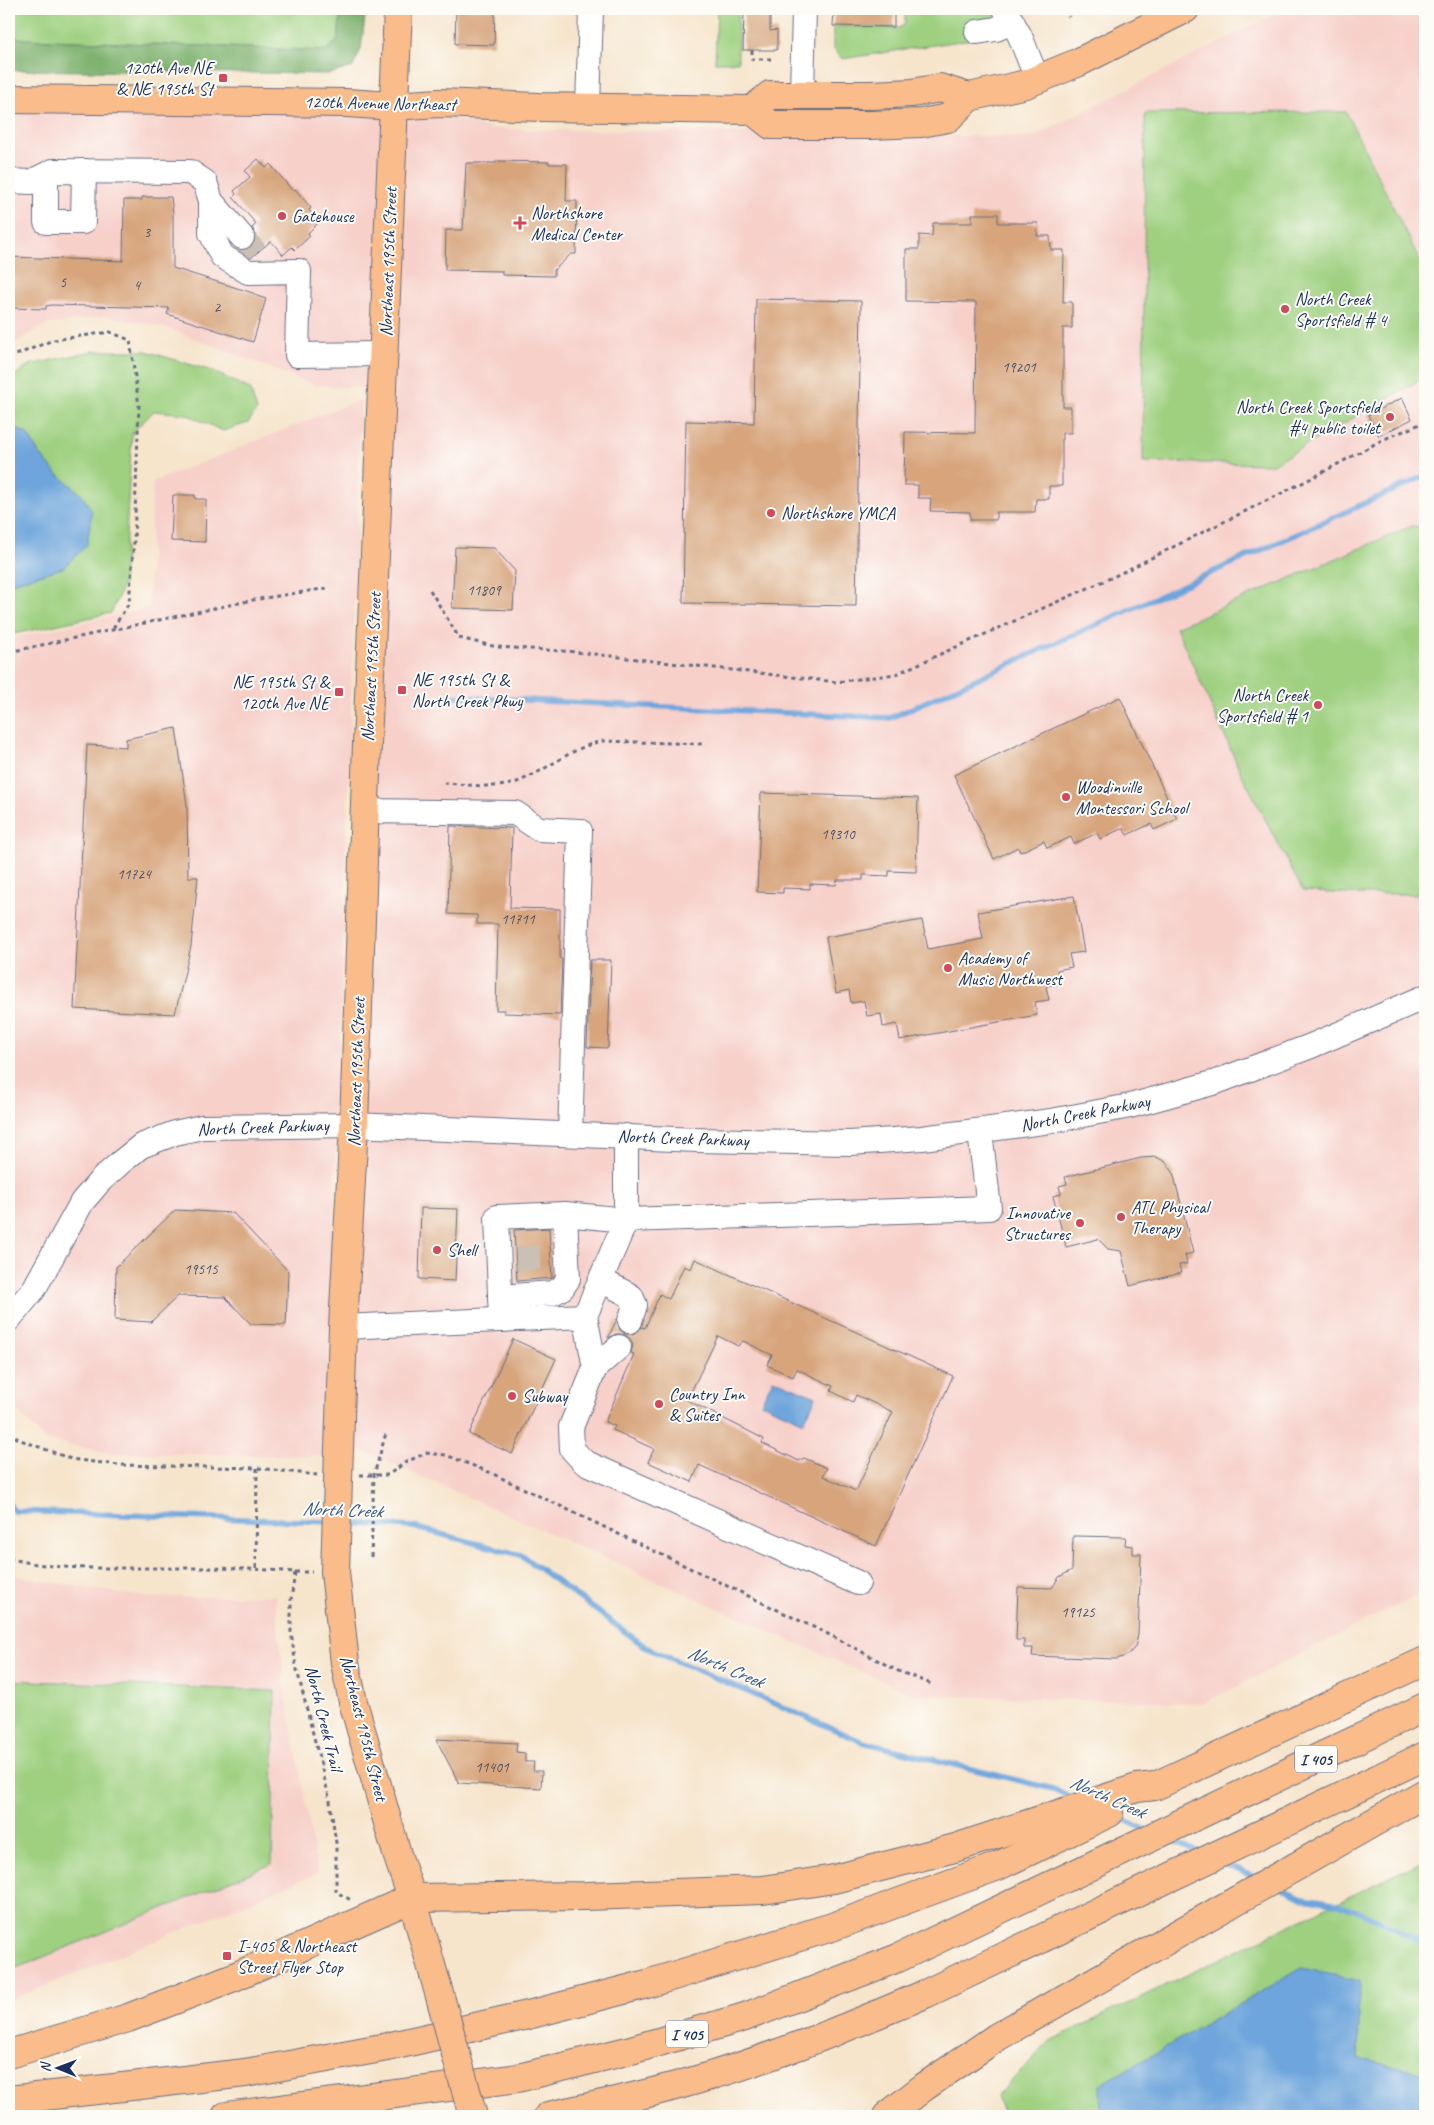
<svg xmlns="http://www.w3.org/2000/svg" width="1434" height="2125" viewBox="0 0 1434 2125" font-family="Caveat,sans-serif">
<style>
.built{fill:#f7d0ca}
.green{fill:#9ed080;stroke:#5c806f}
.forest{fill:#7eb26e;stroke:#4c7066}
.water{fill:#6ea5dc;stroke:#446a9d}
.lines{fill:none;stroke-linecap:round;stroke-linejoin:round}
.stream{stroke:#6ea5dc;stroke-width:5.5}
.building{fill:#d7a47b;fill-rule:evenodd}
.minor-tunnel{stroke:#cac0b5;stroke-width:24;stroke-dasharray:24 12;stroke-linecap:butt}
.minor-casing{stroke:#686e84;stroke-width:26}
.major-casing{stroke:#686e84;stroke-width:30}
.highway-casing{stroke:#686e84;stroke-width:30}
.path{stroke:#686e84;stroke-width:3;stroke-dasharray:4 4;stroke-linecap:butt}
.minor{stroke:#fff;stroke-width:24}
.major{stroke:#f9bc8a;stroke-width:28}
.highway{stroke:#f9bc8a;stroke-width:28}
.major-bridge-casing{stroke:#686e84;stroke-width:30;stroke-linecap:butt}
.major-bridge{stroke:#f9bc8a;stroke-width:28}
.poi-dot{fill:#d1495b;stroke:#fdfcf7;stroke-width:2}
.labels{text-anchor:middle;stroke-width:4;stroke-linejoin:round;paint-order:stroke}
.number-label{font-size:15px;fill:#4a4c65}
.shield{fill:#fdfcf7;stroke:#5f6c8c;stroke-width:1}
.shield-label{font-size:16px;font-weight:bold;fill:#1b2f5e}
.poi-label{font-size:18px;fill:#1b2f5e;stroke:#fdfcf7;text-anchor:start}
.street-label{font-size:18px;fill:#1b2f5e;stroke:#fdfcf7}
.water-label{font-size:19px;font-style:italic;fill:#38588a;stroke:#fdfcf7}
</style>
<rect width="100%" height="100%" fill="#fdfcf7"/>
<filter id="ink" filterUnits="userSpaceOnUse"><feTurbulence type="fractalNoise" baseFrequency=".02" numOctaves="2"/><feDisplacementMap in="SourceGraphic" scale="10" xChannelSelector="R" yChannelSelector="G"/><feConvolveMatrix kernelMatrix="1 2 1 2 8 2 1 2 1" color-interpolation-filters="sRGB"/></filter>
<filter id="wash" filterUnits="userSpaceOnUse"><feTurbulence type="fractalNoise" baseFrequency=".0096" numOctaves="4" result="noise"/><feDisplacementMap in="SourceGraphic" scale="20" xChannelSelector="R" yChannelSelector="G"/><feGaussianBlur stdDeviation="1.12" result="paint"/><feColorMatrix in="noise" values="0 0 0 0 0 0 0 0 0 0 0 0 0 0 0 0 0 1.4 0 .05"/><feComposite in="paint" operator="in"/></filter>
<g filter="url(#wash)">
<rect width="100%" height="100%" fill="#f6e4cb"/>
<g class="built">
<polygon points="1285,9 1425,9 1425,1591 1204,1703 914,1695 339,1440 382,390 314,385 167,328 107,316 46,325 9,346 9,100 393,106 494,129 1033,137"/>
<polygon points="361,399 326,1456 110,1453 44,1440 9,1401 9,639 148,608 153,482"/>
<polygon points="9,1573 25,1578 150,1598 275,1595 284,1684 318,1873 9,2001"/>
</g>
<g class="green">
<polygon points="9,9 341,9 338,41 325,51 23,39 9,36"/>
<polygon points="717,9 738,9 738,62 715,62"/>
<polygon points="905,9 994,9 996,14 973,39 842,59 833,48 833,26 899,28 905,24"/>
<polygon points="1346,112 1425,271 1425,377 1273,464 1143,462 1145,113"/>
<polygon points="94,351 146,351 212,371 250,389 257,410 248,423 223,431 186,414 154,411 132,433 123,586 111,613 9,635 9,380 29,365"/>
<polygon points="1412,526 1425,527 1425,894 1345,894 1303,891 1242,775 1176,627"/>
<polygon points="9,1680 275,1691 272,1864 9,1971"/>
<polygon points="1425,1860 1425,2116 1004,2116 997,2096 1050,2041"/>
</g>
<polygon class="forest" points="341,9 366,9 361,49 353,67 329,74 9,70 9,36 23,39 325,51 338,41"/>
<g class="water">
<polygon points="9,424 27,434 39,453 55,472 80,493 92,510 87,545 63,568 9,584"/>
<polygon points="773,1379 816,1397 804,1422 761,1403"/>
<polygon points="1302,1968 1360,1981 1358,2058 1425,2074 1425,2116 1101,2116 1100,2085"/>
</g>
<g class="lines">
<g class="stream">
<polyline points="445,696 890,718 1425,476"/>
<polyline points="9,1504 14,1511 331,1522"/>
<polyline points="345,1523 413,1527 521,1555 647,1648 863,1742 1053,1789 1076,1799"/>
<polyline points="1115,1816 1147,1830"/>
<polyline points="1167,1839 1200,1853"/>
<polyline points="1222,1863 1257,1878"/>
<polyline points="1277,1887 1303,1898 1339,1904 1380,1921 1425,1944"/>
</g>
</g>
<g id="blocks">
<g class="building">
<polygon points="456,9 495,9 494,45 455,44"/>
<polygon points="744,9 770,9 770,31 777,30 777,50 743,50"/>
<polygon points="834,9 894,9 894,27 833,26"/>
<polygon points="258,159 266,168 270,164 293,191 295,189 311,208 309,210 319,222 308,233 310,236 295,250 292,247 283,255 271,241 251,258 239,250 245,250 251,248 255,242 256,235 252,228 256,224 233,197 236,194 234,191 250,177 245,171"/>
<polygon points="496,161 549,162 549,164 567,164 566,201 577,201 576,254 571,254 554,270 554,276 502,275 502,271 445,270 446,230 463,230 466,163 496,163"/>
<polygon points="142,197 171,197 173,213 173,268 253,293 257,296 266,299 253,342 167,314 169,308 52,305 46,306 46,309 9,308 9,257 123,261 124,200 142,200"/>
<polygon points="972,214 998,214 998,223 1038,223 1037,236 1050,236 1051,250 1064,250 1063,302 1072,302 1072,328 1063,328 1063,407 1071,407 1071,433 1062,433 1062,486 1049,486 1049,499 1036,499 1035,512 996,512 996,520 970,520 970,512 930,511 931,498 918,498 918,485 904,485 905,432 975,433 976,302 906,301 906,249 919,249 919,235 932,236 933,223 972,223"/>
<polygon points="756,299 861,301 856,606 683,603 686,421 754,423"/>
<polygon points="1402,398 1412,419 1379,436 1368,415"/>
<polygon points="173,495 195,495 195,499 206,499 205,542 171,541"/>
<polygon points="455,547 494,548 515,571 513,610 452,608"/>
<polygon points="1120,697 1177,819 1154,830 1151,824 1127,835 1123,828 1100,839 1097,833 1074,844 1071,837 1047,848 1044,841 1020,852 1018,847 994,859 954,775"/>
<polygon points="176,728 187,805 188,877 198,877 191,946 175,1014 74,1009 87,745 126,747 126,739"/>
<polygon points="761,793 918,798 916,872 889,871 889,876 863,875 863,880 837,880 836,885 810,884 810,889 783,888 783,893 757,892"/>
<polygon points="450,826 512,828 510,908 560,909 560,959 562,959 560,1015 504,1013 504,1010 496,1010 498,924 477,924 477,915 448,914"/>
<polygon points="1074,896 1084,952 1069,954 1072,967 1057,970 1060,984 1046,986 1049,1000 1035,1002 1037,1015 900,1040 897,1024 883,1027 881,1014 867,1016 864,1001 851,1003 849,990 836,993 826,937 922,920 928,949 983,939 978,912"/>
<polygon points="590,960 611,960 608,1048 587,1047"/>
<polygon points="1156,1157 1166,1162 1173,1172 1193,1253 1185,1255 1187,1264 1179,1265 1181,1273 1130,1286 1121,1251 1108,1249 1098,1239 1066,1247 1053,1196 1061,1194 1059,1186 1067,1184 1065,1177 1141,1158"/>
<polygon points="421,1208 458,1209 455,1281 419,1279"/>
<polygon points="175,1210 233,1213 288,1271 286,1325 251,1324 225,1297 178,1296 151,1322 115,1320 116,1267"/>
<polygon points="549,1228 552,1278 517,1281 514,1230"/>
<path d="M695 1259 953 1376 876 1546 699 1465 692 1482 648 1462 654 1449 613 1430 615 1426 605 1422 634 1354 631 1353 633 1345 630 1338 624 1334H616L608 1338 617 1319 620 1330 626 1334H633L642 1327 645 1328 660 1294 669 1299 684 1266 691 1269ZM718 1336 738 1346 743 1341 772 1355 767 1365 793 1377 797 1369 833 1386 831 1391 853 1402 856 1395 893 1412 856 1491 823 1476 827 1468 804 1458 799 1461 762 1443 764 1439 687 1400Z"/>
<polygon points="513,1339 556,1359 512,1454 469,1434"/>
<polygon points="1073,1536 1126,1537 1125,1545 1133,1546 1133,1554 1141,1554 1138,1635 1135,1647 1128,1655 1117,1659 1032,1656 1033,1648 1024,1648 1024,1640 1016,1640 1018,1587 1052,1588 1059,1577 1072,1570"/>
<polygon points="436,1739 517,1743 516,1752 525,1753 525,1762 534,1762 533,1771 542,1771 541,1788 459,1783"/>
</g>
</g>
</g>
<g filter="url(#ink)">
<use href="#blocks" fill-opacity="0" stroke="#686e84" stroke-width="1"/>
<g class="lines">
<g class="minor-tunnel">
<polyline points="242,237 256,253"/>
<polyline points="516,1259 551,1257"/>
</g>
<g class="minor-casing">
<g id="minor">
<polyline points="1005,9 1020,36 1037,79"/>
<polyline points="977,32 996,29 1012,22"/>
<polyline points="802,95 804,9"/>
<polyline points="588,107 591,9"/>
<polyline points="46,175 46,222 83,222 84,171"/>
<polyline points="9,181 31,182 53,171 190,172 205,182 211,201 211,233 222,256 248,272 299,271 297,355 384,354"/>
<polyline points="211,201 242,237"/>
<polyline points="364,811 515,813 539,829 580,831 570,1134"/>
<polyline points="626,1136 626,1220 585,1316 595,1368 571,1427 572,1449 584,1462 858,1583"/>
<polyline points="601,1280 631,1296 635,1305 630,1321"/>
<polyline points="500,1297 553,1293 562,1288 568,1279 565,1214"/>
<polyline points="9,1319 34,1289 82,1202 100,1181 121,1162 141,1146 175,1133 202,1127 354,1125 697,1140 850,1143 922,1138 1051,1121 1130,1106 1216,1082 1311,1046 1425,997"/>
<polyline points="501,1320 497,1217 565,1214 626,1220 989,1208 980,1132"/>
<polyline points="343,1327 585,1316"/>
<polyline points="595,1368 619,1347"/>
</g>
</g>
<g class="major-casing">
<g id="major">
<polyline points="398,9 367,744 354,1125 343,1327 335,1572 345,1663 353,1702 397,1854 412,1898 441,2000"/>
<polyline points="9,99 347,103 393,106 439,103 539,107 752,110 771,125 871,125 921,123 948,118 969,97"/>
<polyline points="752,110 770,95 871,95 912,93 940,88 969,97 1026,84 1077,63 1185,9"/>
</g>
</g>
<g class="highway-casing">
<g id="highway">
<polyline points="9,2054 128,2018 234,1977 412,1898 587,1896 763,1890 834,1879 955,1848 1137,1788 1155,1786 1425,1661"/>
<polyline points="9,2100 245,2073 387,2047 528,2015 647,1984 832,1927 998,1866 1109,1813"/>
<polyline points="226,2116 518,2078 631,2050 745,2017 898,1958 1425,1707"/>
<path d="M548 2116C603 2104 659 2092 713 2075 785 2053 856 2024 925 1994L1425 1756"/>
<polyline points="887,2116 924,2087 997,2037 1425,1793"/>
</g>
</g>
<g class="path">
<polyline points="1065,9 1069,17"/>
<polyline points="752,50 752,59 775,59"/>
<polyline points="9,358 53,340 110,332 130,340 139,406 134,541 129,603 112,630"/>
<polyline points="430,590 459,638 497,647 576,652 836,682 896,674 1115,576 1314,477 1382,440 1425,422"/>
<polyline points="9,652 253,600 328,588"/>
<path d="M444 783C467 784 496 790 517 782 547 771 571 747 603 741L706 744"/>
<polyline points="9,1431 18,1439 71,1459 119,1465 257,1468 317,1475"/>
<polyline points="360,1475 388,1475 406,1462 426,1453 446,1455 489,1472 832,1636 896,1670 931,1684"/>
<polyline points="371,1557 374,1475 386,1433"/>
<path d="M9 1558C47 1569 87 1568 127 1568 183 1568 239 1567 295 1572L291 1600V1632L296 1666 330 1801 336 1843V1892L351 1900"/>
<polyline points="256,1568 257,1468"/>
<polyline points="295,1572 312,1572"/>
</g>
<use href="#minor" class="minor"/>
<use href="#major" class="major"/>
<use href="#highway" class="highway"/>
<g class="major-bridge-casing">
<polyline id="major-bridge" points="441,2000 473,2116"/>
</g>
<use href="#major-bridge" class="major-bridge"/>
</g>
</g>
<g class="poi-dot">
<rect x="218" y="73" width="10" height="10" rx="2.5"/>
<circle cx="282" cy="216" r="5"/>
<path d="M517.5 215.5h5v5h5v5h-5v5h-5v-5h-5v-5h5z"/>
<circle cx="1285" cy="309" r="5"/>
<circle cx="1390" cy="417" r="5"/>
<circle cx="771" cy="513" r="5"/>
<rect x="397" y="685" width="10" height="10" rx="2.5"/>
<rect x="334" y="687" width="10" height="10" rx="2.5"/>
<circle cx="1318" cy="705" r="5"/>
<circle cx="1066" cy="797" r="5"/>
<circle cx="948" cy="968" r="5"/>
<circle cx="1121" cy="1217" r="5"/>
<circle cx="1080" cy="1223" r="5"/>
<circle cx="437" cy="1250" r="5"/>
<circle cx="512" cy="1396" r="5"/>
<circle cx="659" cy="1404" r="5"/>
<rect x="222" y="1951" width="10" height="10" rx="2.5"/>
</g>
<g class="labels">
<g class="number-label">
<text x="147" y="237">3</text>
<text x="63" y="287">5</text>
<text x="137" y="290">4</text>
<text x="217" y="312">2</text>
<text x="1019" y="372">19201</text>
<text x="484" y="595">11809</text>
<text x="838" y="839">19310</text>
<text x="134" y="879">11724</text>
<text x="518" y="924">11711</text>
<text x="201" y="1274">19515</text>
<text x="1078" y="1617">19125</text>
<text x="492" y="1772">11401</text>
</g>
<g class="shield">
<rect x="1295" y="1745.5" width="42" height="27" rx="4"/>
<rect x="666" y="2020.5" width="42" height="27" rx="4"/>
</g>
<g class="shield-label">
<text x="1316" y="1765">I 405</text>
<text x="687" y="2040">I 405</text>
</g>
<g class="poi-label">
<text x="213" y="74" text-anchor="end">120th Ave NE<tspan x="213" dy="21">&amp; NE 195th St</tspan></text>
<text x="531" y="219">Northshore<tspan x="531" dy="21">Medical Center</tspan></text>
<text x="292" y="222">Gatehouse</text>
<text x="1295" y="305">North Creek<tspan x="1295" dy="21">Sportsfield # 4</tspan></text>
<text x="1380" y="413" text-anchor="end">North Creek Sportsfield<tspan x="1380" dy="21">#4 public toilet</tspan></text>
<text x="781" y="519">Northshore YMCA</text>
<text x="412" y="686">NE 195th St &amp;<tspan x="412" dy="21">North Creek Pkwy</tspan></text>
<text x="329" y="688" text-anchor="end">NE 195th St &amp;<tspan x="329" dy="21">120th Ave NE</tspan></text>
<text x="1308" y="701" text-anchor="end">North Creek<tspan x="1308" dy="21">Sportsfield # 1</tspan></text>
<text x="1076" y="793">Woodinville<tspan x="1076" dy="21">Montessori School</tspan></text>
<text x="958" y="964">Academy of<tspan x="958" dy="21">Music Northwest</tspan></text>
<text x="1131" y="1213">ATL Physical<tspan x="1131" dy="21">Therapy</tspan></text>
<text x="1070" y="1219" text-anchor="end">Innovative<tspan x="1070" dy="21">Structures</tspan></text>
<text x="447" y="1256">Shell</text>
<text x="669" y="1400">Country Inn<tspan x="669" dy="21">&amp; Suites</tspan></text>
<text x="522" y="1402">Subway</text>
<text x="237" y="1952">I-405 &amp; Northeast<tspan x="237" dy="21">Street Flyer Stop</tspan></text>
</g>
<g class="street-label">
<text transform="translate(380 103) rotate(1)" y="6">120th Avenue Northeast</text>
<text transform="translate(388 262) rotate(-88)" y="6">Northeast 195th Street</text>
<text transform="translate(371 667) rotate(-87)" y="6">Northeast 195th Street</text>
<text transform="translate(356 1072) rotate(-88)" y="6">Northeast 195th Street</text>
<text transform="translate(1085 1113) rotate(-11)" y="6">North Creek Parkway</text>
<text transform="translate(263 1127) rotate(-2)" y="6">North Creek Parkway</text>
<text transform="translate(683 1138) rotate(2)" y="6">North Creek Parkway</text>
<text transform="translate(324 1718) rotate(76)" y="6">North Creek Trail</text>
<text transform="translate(364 1728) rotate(76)" y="6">Northeast 195th Street</text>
</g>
<g class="water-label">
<text transform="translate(342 1509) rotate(2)" y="7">North Creek</text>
<text transform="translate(726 1666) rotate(23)" y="7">North Creek</text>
<text transform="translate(1108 1796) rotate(24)" y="7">North Creek</text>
</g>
</g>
<rect width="1434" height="2125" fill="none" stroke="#fdfcf7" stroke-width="30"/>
<g transform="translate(58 2068) rotate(271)" stroke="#fdfcf7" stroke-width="4" paint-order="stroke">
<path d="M0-4L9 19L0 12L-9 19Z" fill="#1b2f5e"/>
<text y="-8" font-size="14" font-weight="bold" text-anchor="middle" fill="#1b2f5e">N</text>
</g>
</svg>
